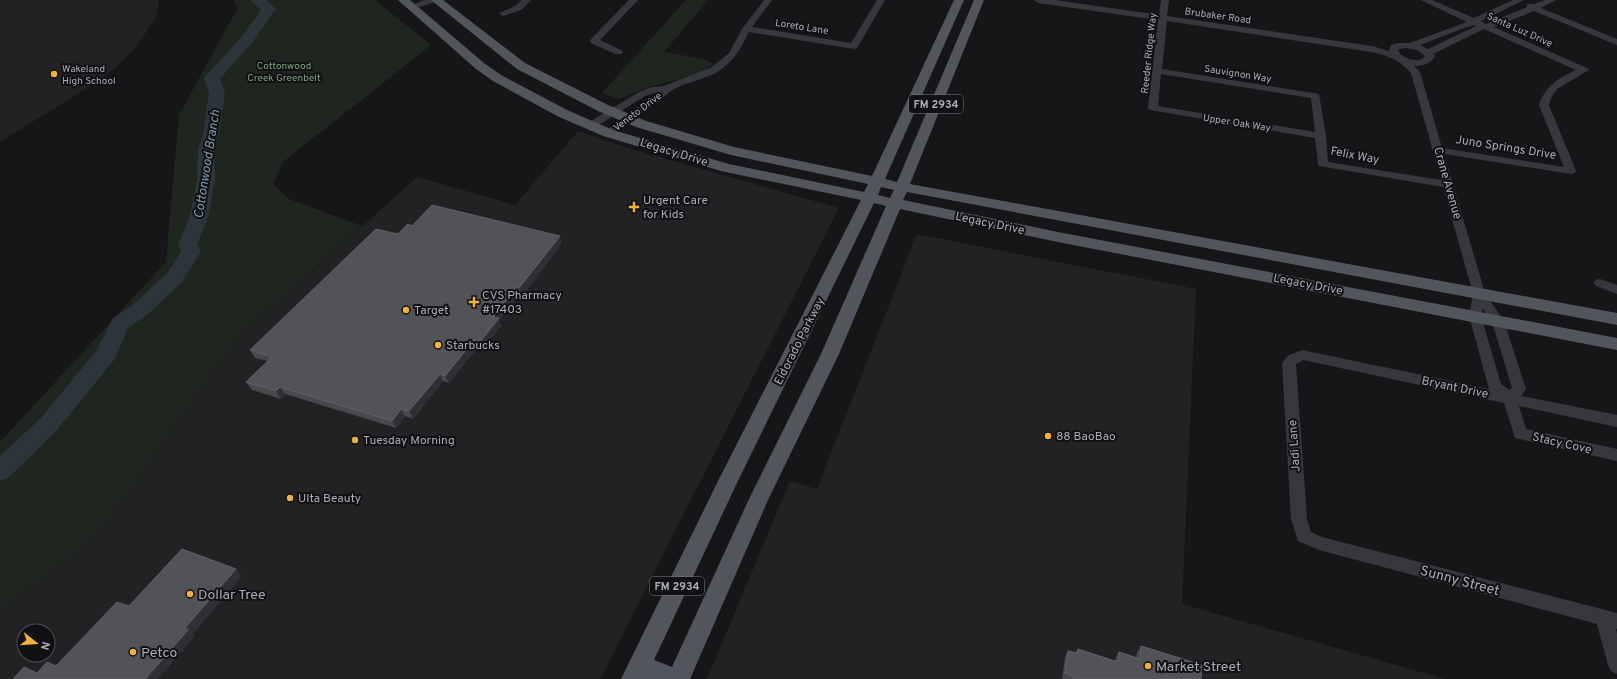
<svg xmlns="http://www.w3.org/2000/svg" width="1617" height="679" viewBox="0 0 1617 679" font-family="Overpass,sans-serif">
<style>
.built{fill:#222225;fill-rule:evenodd}
.green{fill:#1e261f}
.lines{fill:none;stroke-linecap:round;stroke-linejoin:round}
.river{fill:#2c353c;fill-rule:evenodd}
.minor{fill:#37383d;fill-rule:evenodd}
.major{fill:#53555c;fill-rule:evenodd}
.wall{fill:#47494d}
.shaded-wall{fill:#2f3033}
.building{fill:#525359;stroke:#5f6168}
.poi-dot{fill:#f2b134;stroke:#111113;stroke-width:1.5}
.labels{text-anchor:middle;stroke-width:4;stroke-linejoin:round;paint-order:stroke}
.far-street-label{font-size:10px;fill:#a8adb8;stroke:#111113}
.far-park-label{font-size:10px;fill:#7fa381;stroke:#111113}
.far-poi-label{font-size:10px;fill:#a8adb8;stroke:#111113;text-anchor:start}
.shield{fill:#111113;stroke:#7b7e86;stroke-width:1}
.shield-label{font-size:11px;font-weight:bold;fill:#a8adb8}
.street-label{font-size:12px;fill:#a8adb8;stroke:#111113}
.poi-label{font-size:12px;fill:#a8adb8;stroke:#111113;text-anchor:start}
.water-label{font-size:13px;font-style:italic;fill:#7f9bb3;stroke:#111113}
.near-street-label{font-size:14px;fill:#a8adb8;stroke:#111113}
.near-poi-label{font-size:14px;fill:#a8adb8;stroke:#111113;text-anchor:start}
</style>
<rect width="100%" height="100%" fill="#161618"/>
<g class="built">
<polygon points="0,0 159,0 156,17 147,31 133,50 115,68 100,80 0,142"/>
<path d="M578 131 631 149 839 208 600 679H0V610L75 555 110 519 238 338 417 177 515 205ZM24 631H48V655H24Z"/>
<polygon points="917,234 1196,289 1182,604 1445,679 707,679 790,481 817,489"/>
</g>
<g class="green">
<polygon points="234,0 375,0 431,45 283,162 273,184 289,199 362,226 238,338 110,519 75,555 0,610 0,442 166,262 179,115 237,9"/>
<polygon points="686,0 708,0 664,52 704,59 714,64 694,75 649,87 619,99 602,93"/>
</g>
<g class="lines">
<polygon class="river" points="250,0 266,0 276,9 254,40 220,79 225,93 219,134 214,149 215,180 208,217 197,245 201,251 182,282 148,314 128,328 114,360 56,431 8,478 0,481 0,456 40,419 97,350 113,318 134,304 168,272 181,251 178,245 190,217 197,180 198,149 203,134 209,93 204,78 244,34 261,10"/>
<g class="minor">
<polygon points="424,0 436,0 435,2 411,10 407,7"/>
<polygon points="522,0 531,0 521,10 503,16 499,13 515,6"/>
<polygon points="629,0 638,0 600,40 621,50 623,52 621,54 615,54 591,43 590,41 591,39"/>
<path d="M764 0H772L752 27 851 43 877 0H885L857 48 854 49 749 32C741 48 734 61 719 71 701 82 677 82 663 98L612 135H604L603 133 658 92 645 96 594 128H586L585 126 586 124 639 92 652 87 664 86 712 67 729 53 742 29Z"/>
<path d="M1034 0H1055L1159 15 1161 0H1169L1167 16 1372 46 1389 51 1391 45 1397 43H1410L1467 22 1421 0H1432L1474 18 1513 0H1524L1481 21 1486 24 1527 7V4H1534L1545 0H1556L1541 8 1617 39V45L1534 11 1494 27 1587 68 1589 70 1557 89 1551 98 1549 105 1576 171 1575 173 1571 174 1444 154 1485 293 1504 321 1526 389 1521 396 1617 415V427L1519 406 1526 429 1617 449V461L1515 438 1504 403 1303 360 1296 364 1307 519 1311 532 1322 537 1617 613V629H1616L1617 634V674L1611 671 1608 665 1597 624 1319 550 1298 541 1291 519 1282 363 1289 355 1302 350 1489 389 1469 316 1473 294 1443 187 1319 166 1318 164 1315 138 1150 110 1148 108 1158 20 1038 3ZM1167 21 1371 52C1389 56 1398 59 1411 73L1441 180 1328 162 1326 136 1319 94 1162 69ZM1475 25 1476 26 1428 49 1420 45 1464 28ZM1484 29 1576 70C1559 78 1545 86 1539 105L1564 167 1442 148 1420 72 1414 66C1424 66 1430 64 1435 56L1433 54ZM1406 48 1417 50 1425 56C1419 64 1407 59 1400 54L1398 49ZM1161 74 1311 98 1315 132 1158 106ZM1483 309 1492 322 1512 388 1509 390 1501 384 1481 316Z"/>
<polygon points="1600,279 1617,285 1617,294 1596,286 1594,283 1596,280"/>
</g>
<path class="major" d="M398 0H410L484 63 501 75 567 110 613 130 729 164 864 192 868 184 731 155 636 127 598 111 517 69 431 0H443L525 63 608 105 646 121 734 147 872 176 954 0H964L885 179 897 182 974 0H984L910 184 1617 313V325L907 192 903 200 1058 232 1617 338V350L1058 242 900 209 839 354 768 500 690 679H621L719 479 861 200 721 171 603 136 557 116 493 81 476 69ZM881 187 894 190 890 198 878 195ZM874 203 886 206 821 354 749 499 672 667 654 660 736 485Z"/>
</g>
<g class="wall">
<polygon points="412,226 562,243 522,296 520,295 499,320 501,326 483,349 477,348 449,383 443,381 413,419 405,416 396,428 285,394 281,399 252,390 246,382 268,361 255,358 250,350 398,234"/>
<polygon points="1141,646 1201,679 1062,679 1065,657 1068,651 1075,653 1078,649 1115,661 1115,659 1119,652 1136,658 1137,652"/>
</g>
<g class="shaded-wall">
<polygon points="560,236 562,243 522,296 519,288"/>
<polygon points="517,287 520,295 499,320 501,326 483,349 480,342 493,317"/>
<polygon points="474,340 477,348 449,383 445,376"/>
<polygon points="440,374 443,381 413,419 409,411"/>
<polygon points="280,387 285,394 281,399 276,391"/>
<polygon points="401,409 405,416 396,428 392,421"/>
<polygon points="236,569 242,576 193,634 195,636 158,679 145,679 185,628"/>
</g>
<g class="building">
<polygon points="432,205 560,236 519,288 517,287 493,317 499,318 480,342 474,340 445,376 440,374 409,411 401,409 392,421 280,387 276,391 246,382 272,357 250,350 376,229 398,234 408,224 412,226"/>
<polygon points="182,549 236,569 185,628 188,630 145,679 13,679 24,667 37,673 47,662 56,666 117,602 129,606"/>
<polygon points="1141,646 1202,665 1201,679 1073,679 1073,676 1065,673 1068,651 1077,653 1078,649 1118,662 1119,652 1140,659"/>
</g>
<g class="poi-dot">
<circle cx="54" cy="74" r="4"/>
<path d="M632 201h4v4h4v4h-4v4h-4v-4h-4v-4h4z"/>
<path d="M472 296h4v4h4v4h-4v4h-4v-4h-4v-4h4z"/>
<circle cx="406" cy="310" r="4"/>
<circle cx="438" cy="345" r="4"/>
<circle cx="1048" cy="436" r="4"/>
<circle cx="355" cy="440" r="4"/>
<circle cx="290" cy="498" r="4"/>
<circle cx="190" cy="594" r="4"/>
<circle cx="133" cy="652" r="4"/>
<circle cx="1148" cy="666" r="4"/>
</g>
<g class="labels">
<g class="far-street-label">
<text transform="translate(1218 15) rotate(8)" y="4">Brubaker Road</text>
<text transform="translate(802 26) rotate(9)" y="4">Loreto Lane</text>
<text transform="translate(1520 29) rotate(24)" y="4">Santa Luz Drive</text>
<text transform="translate(1148 53) rotate(-84)" y="4">Reeder Ridge Way</text>
<text transform="translate(1238 73) rotate(9)" y="4">Sauvignon Way</text>
<text transform="translate(637 111) rotate(-37)" y="4">Veneto Drive</text>
<text transform="translate(1237 122) rotate(9)" y="4">Upper Oak Way</text>
</g>
<g class="far-park-label">
<text x="284" y="69">Cottonwood<tspan x="284" dy="12">Creek Greenbelt</tspan></text>
</g>
<g class="far-poi-label">
<text x="62" y="72">Wakeland<tspan x="62" dy="12">High School</tspan></text>
</g>
<g class="shield">
<rect x="909" y="95" width="54" height="18" rx="3"/>
<rect x="650" y="577" width="54" height="18" rx="3"/>
</g>
<g class="shield-label">
<text x="936" y="108">FM 2934</text>
<text x="677" y="590">FM 2934</text>
</g>
<g class="street-label">
<text transform="translate(1506 147) rotate(9)" y="4">Juno Springs Drive</text>
<text transform="translate(674 152) rotate(17)" y="4">Legacy Drive</text>
<text transform="translate(1355 155) rotate(11)" y="4">Felix Way</text>
<text transform="translate(1448 183) rotate(74)" y="4">Crane Avenue</text>
<text transform="translate(990 223) rotate(12)" y="4">Legacy Drive</text>
<text transform="translate(1308 284) rotate(11)" y="4">Legacy Drive</text>
<text transform="translate(799 341) rotate(-63)" y="4">Eldorado Parkway</text>
<text transform="translate(1455 387) rotate(12)" y="4">Bryant Drive</text>
<text transform="translate(1562 443) rotate(13)" y="4">Stacy Cove</text>
<text transform="translate(1294 446) rotate(-94)" y="4">Jadi Lane</text>
</g>
<g class="poi-label">
<text x="643" y="204">Urgent Care<tspan x="643" dy="14">for Kids</tspan></text>
<text x="482" y="299">CVS Pharmacy<tspan x="482" dy="14">#17403</tspan></text>
<text x="414" y="314">Target</text>
<text x="446" y="349">Starbucks</text>
<text x="1056" y="440">88 BaoBao</text>
<text x="363" y="444">Tuesday Morning</text>
<text x="298" y="502">Ulta Beauty</text>
</g>
<g class="water-label">
<text transform="translate(206 164) rotate(-81)" y="5">Cottonwood Branch</text>
</g>
<g class="near-street-label">
<text transform="translate(1460 580) rotate(15)" y="5">Sunny Street</text>
</g>
<g class="near-poi-label">
<text x="198" y="599">Dollar Tree</text>
<text x="141" y="657">Petco</text>
<text x="1156" y="671">Market Street</text>
</g>
</g>
<g transform="translate(36 643) rotate(107)"><circle r="19" fill="#111113" stroke="#4d4f55"/>
<path d="M0-3L7 15L0 10L-7 15Z" fill="#f2b134"/>
<text y="-6" font-size="11" font-weight="bold" text-anchor="middle" fill="#a8adb8">N</text>
</g>
</svg>
